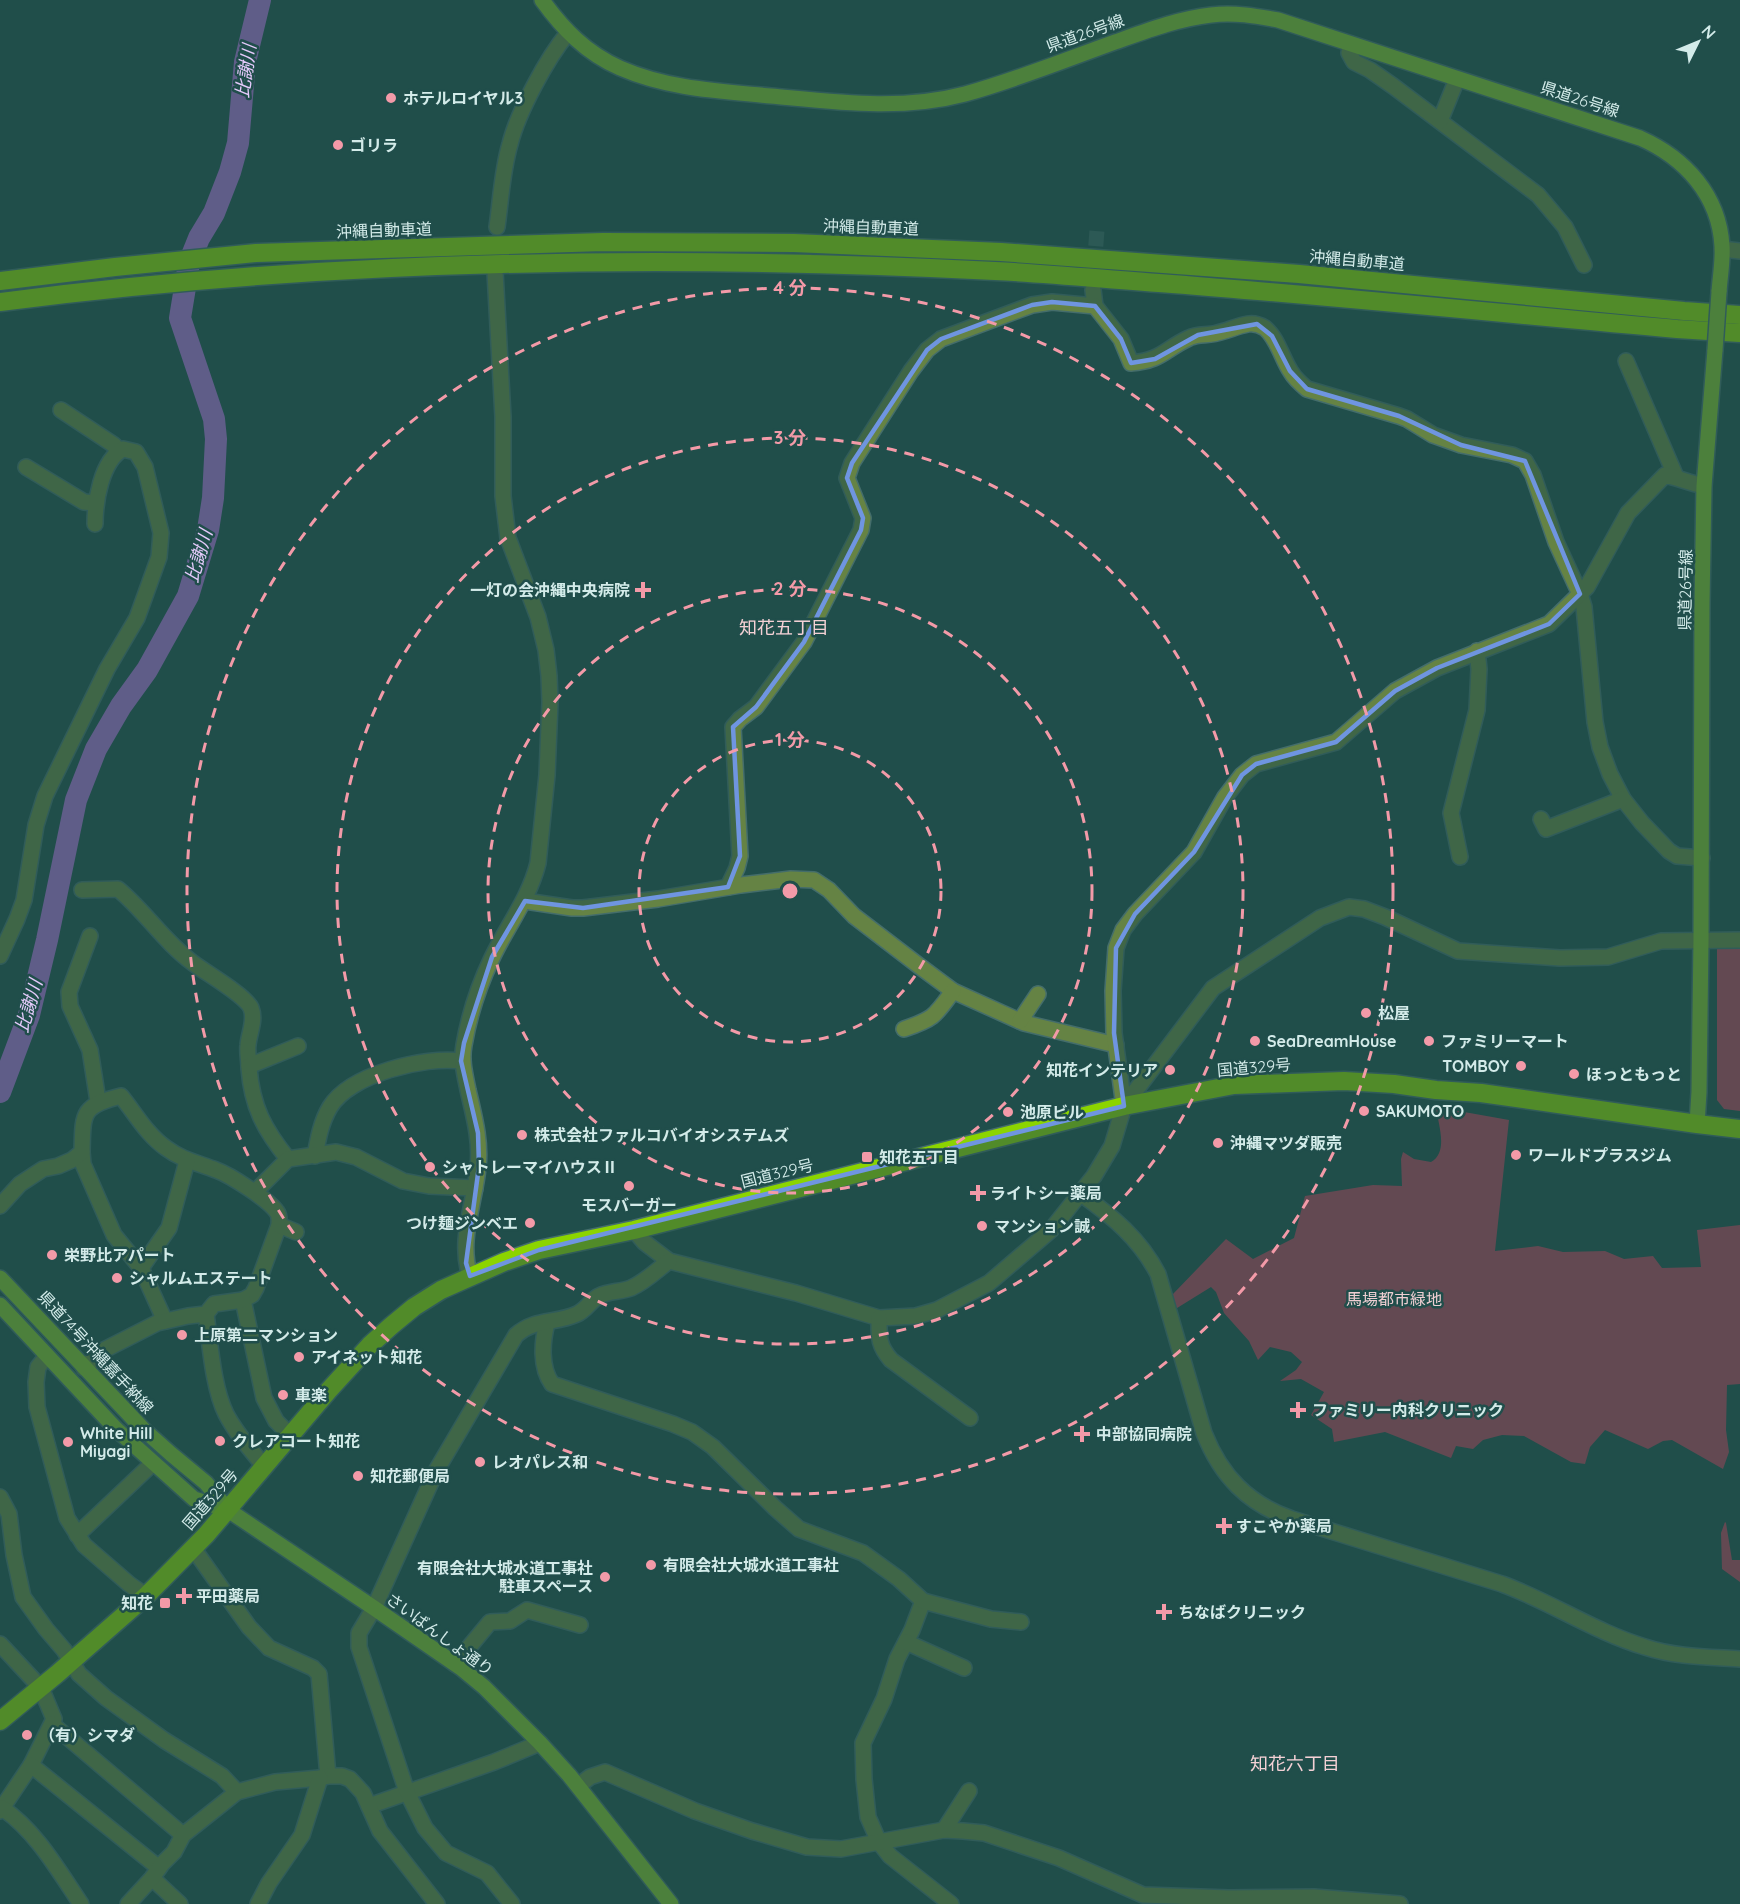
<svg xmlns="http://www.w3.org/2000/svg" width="1740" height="1904" viewBox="0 0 1740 1904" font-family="Quicksand,'Noto Sans JP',sans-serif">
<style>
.green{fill:#b3445c}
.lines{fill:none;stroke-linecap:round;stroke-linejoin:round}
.river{stroke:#aa70d3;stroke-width:22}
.minor-tunnel{stroke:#3b6663;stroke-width:15;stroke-dasharray:15 8;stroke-linecap:butt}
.minor-casing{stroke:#446d6b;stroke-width:18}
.major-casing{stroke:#446d6b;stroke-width:18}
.highway-casing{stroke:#446d6b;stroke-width:21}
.minor{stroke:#658344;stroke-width:15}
.major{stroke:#81bd2a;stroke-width:15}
.highway{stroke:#8cd400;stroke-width:18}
.major-bridge-casing{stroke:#446d6b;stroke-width:18;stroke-linecap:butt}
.major-bridge{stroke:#81bd2a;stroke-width:15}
.marked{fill:none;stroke:#6f95e0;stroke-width:4.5;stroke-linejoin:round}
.ring{fill:none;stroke:#f39aa8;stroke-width:3;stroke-dasharray:10 8}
.poi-dot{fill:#f39aa8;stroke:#204e4b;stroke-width:2}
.labels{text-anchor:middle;stroke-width:5;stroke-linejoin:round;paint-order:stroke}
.street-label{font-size:16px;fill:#d3ebe9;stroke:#204e4b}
.poi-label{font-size:16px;font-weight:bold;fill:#d3ebe9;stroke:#204e4b;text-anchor:start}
.park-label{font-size:16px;fill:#eeced2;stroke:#204e4b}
.water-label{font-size:18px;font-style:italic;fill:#e6cbfc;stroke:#204e4b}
.neighbourhood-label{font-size:18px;fill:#f4d1d5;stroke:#204e4b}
.centre{fill:#f39aa8;stroke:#204e4b;stroke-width:3}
.ring-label{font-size:18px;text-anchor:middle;font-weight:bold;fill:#f39aa8;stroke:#204e4b;stroke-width:5;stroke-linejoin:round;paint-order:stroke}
</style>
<rect width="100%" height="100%" fill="#204e4b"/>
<g class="green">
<polygon points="1717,948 1740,948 1740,1111 1724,1109 1717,1100"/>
<path d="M1436 1107 1509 1120 1495 1251 1538 1246 1563 1252 1605 1251 1624 1259 1653 1256 1662 1268 1701 1267 1697 1230 1740 1225V1384L1727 1385 1726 1430 1729 1452 1723 1469 1672 1440 1663 1441 1648 1449 1605 1430 1590 1447 1585 1464 1571 1462 1524 1436 1502 1435 1483 1440 1473 1449 1456 1446 1451 1458 1385 1432 1334 1442 1332 1429 1311 1415 1324 1392 1301 1379 1280 1381 1296 1370 1302 1362 1291 1352 1270 1347 1258 1360 1249 1341 1224 1313 1216 1292 1211 1287 1169 1313 1158 1274 1173 1294 1226 1239 1253 1259 1294 1238 1305 1196 1373 1185 1402 1186 1401 1159 1403 1152 1414 1159 1431 1162C1449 1152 1438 1124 1436 1107Z"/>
<polygon points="1725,1522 1726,1523 1732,1560 1740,1560 1740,1582 1722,1569 1721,1533"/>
</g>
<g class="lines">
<polyline class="river" points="0,1092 29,1015 47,940 76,800 96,749 121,706 147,670 188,596 208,530 213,498 216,439 214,419 180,318 189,263 199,238 214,213 230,172 238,143 245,62 260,0"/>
<polyline class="minor-tunnel" points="1094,269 1097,230"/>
<g class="minor-casing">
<g id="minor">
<polyline points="1351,44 1349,53 1354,62 1370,70 1393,86 1538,195 1565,227 1584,265"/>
<polyline points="1440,121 1457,79"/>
<path d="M497 227C501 199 502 171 510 144 518 112 547 58 568 33"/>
<polyline points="1722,249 1740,251"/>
<path d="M1093 290 1095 306 1121 339 1131 363C1161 361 1165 349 1189 338 1198 333 1207 336 1217 333 1227 331 1237 326 1248 324 1254 323 1260 325 1265 328 1278 339 1282 359 1291 372 1295 379 1301 384 1307 389L1399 416 1407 419 1433 435 1461 445 1512 455 1525 461 1533 475 1556 542 1580 594 1584 607 1595 722 1600 747 1610 774 1623 799 1642 823 1669 851 1677 856 1702 858"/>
<polyline points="1626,361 1676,477"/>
<polyline points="61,410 114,445 118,451"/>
<polyline points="26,467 84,502 95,503"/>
<polyline points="1541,819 1546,829 1623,799"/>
<polyline points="1460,857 1451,813 1477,710 1479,669 1477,651"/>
<polyline points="728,887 737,868 740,856 733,727 740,719 756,707 804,642 861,530 863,518 847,478 852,463 911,371 927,350 941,339 1032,305 1052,302 1095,306"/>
<path d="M82 890 118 889C145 911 164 942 193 963 206 973 245 995 251 1008 256 1020 249 1033 248 1045 247 1052 249 1060 249 1068 252 1107 264 1129 288 1159"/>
<polyline points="525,901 572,908 583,908 658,899 741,885 791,879 814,880 829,890 854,916 918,965 953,991 1024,1023 1116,1045"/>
<polyline points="90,936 69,992 70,1006 90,1050 98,1101"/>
<path d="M0 956 17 919 24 900 36 825 45 796 107 669 137 618 159 557 161 533 145 467 136 452 123 449C101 461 95 502 95 524"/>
<polyline points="1020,1021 1038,994"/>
<path d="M904 1029C934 1019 935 1016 953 991"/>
<polyline points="249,1066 298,1046"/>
<polyline points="1124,1106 1213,988 1320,918 1349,907 1364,909 1385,917 1458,951 1560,958 1608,957 1661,941 1740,940"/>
<polyline points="82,1152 83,1164 114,1235 141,1268 165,1321"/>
<path d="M315 1156C318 1139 321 1122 330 1107 350 1074 425 1056 461 1061"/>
<polyline points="255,1192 288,1159 336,1152 356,1157 403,1181 429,1186 475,1188"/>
<path d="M1081 1194C1112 1216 1140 1239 1158 1274L1204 1433C1221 1476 1248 1504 1292 1519L1502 1584C1551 1602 1595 1632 1645 1647 1675 1657 1708 1657 1740 1659"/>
<path d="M0 1206 20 1184 43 1169 58 1166 72 1160 82 1152C83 1113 81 1106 121 1096 135 1113 147 1135 166 1148 182 1160 198 1163 216 1170 230 1175 269 1200 277 1212 280 1216 279 1221 279 1225L256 1288 252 1295 243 1300 264 1398 276 1421 290 1435"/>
<polyline points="279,1225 296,1232"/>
<path d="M634 1230 644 1242 669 1261 796 1293 879 1318 916 1316 937 1310 989 1283 1051 1230 1094 1176 1112 1146 1124 1106 1114 1033 1113 991 1116 948 1123 930 1135 914 1194 852 1225 797 1242 775 1256 764 1336 742 1395 691 1437 668 1549 624 1587 587 1628 513 1665 475C1678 478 1690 483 1704 486"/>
<polyline points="141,1268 169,1228 187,1161"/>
<path d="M470 1276C458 1240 475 1203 478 1167 481 1141 474 1116 468 1090 465 1075 461 1061 464 1045 469 1016 479 985 492 958 507 926 529 899 538 863L547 775 550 702 549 676 546 650 538 617 508 538 503 496V417L495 272"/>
<path d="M206 1314C210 1343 213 1388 226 1414 236 1433 250 1449 264 1466"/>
<path d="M879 1318C879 1337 878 1345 891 1360L970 1418"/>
<path d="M547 1323C542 1342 540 1367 552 1384L673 1424 692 1432 713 1447 775 1508 799 1529 863 1553 899 1579 923 1601 912 1630 897 1659 884 1699 863 1743 864 1779 868 1817 879 1842 890 1856 951 1904"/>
<polyline points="47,1356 38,1367 36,1382 37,1407 67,1518 84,1545 129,1584 146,1596"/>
<polyline points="84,1368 102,1351 157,1323 188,1316 206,1314 214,1304 243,1300"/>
<polyline points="0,1497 9,1514 14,1555 23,1597 46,1629 64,1650 79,1674 106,1698 164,1740 222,1776 237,1792"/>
<polyline points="77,1535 153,1463"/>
<polyline points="193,1548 249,1627 269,1648 313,1668 319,1674 328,1776"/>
<polyline points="923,1601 991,1619 1021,1622"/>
<polyline points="906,1642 964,1668"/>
<polyline points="0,1644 41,1688 54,1719 31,1765 0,1811"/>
<polyline points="455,1664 490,1622 510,1621 527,1610 580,1625"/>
<polyline points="52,1724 183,1835"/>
<polyline points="31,1765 159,1868"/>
<polyline points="578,1786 590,1777 605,1772 695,1811 752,1831 807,1847 841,1849 944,1830 963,1831 984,1833 1059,1858 1143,1895 1229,1898 1314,1897 1400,1904"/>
<polyline points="369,1806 494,1762 540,1743"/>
<path d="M2 1808C36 1831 58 1870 81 1904"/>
<polyline points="944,1830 969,1791"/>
<polyline points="152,1878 180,1904"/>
<polyline points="128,1904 152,1878 162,1864 174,1852 183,1835 237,1792 275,1782 320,1778 328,1776 342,1776 350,1779 363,1793 380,1831 437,1904"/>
<polyline points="258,1904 269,1883 302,1835 320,1778"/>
<path d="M512 1904 487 1873 446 1853 425 1828 407 1792 359 1647V1633L374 1608 436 1471 516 1335C535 1318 555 1324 577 1314 586 1310 591 1300 599 1296 608 1291 621 1292 631 1288 645 1282 657 1270 669 1261"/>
</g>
</g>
<g class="major-casing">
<g id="major">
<path d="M542 0C563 29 586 53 620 68 668 89 719 91 771 96 835 102 901 111 965 94 1016 80 1065 60 1115 42 1146 31 1177 19 1211 15 1234 12 1256 16 1278 20L1640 138C1685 158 1719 195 1722 246 1723 261 1720 277 1719 292"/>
<polyline points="1697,1124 1699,1092 1701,940 1702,604 1704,486 1715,350"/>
<polyline points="0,1278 143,1429 171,1454 206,1483 228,1510"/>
<polyline points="0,1305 116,1429 194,1499 228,1510 374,1608 461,1668 484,1687 540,1743 569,1775 671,1904"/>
</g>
</g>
<g class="highway-casing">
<g id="highway">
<polyline points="0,281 115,267 256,253 603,242 794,243 1001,252 1299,274 1684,311 1740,315"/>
<path d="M0 302C330 259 663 254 995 271 1054 274 1113 280 1172 284 1340 297 1509 314 1677 329L1740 333"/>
<polyline points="0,1721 57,1674 146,1596 206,1535 329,1390 370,1345 391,1326 414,1307 441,1290 504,1262 539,1250 634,1230 1124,1106 1234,1085 1344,1081 1394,1084 1436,1090 1481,1093 1697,1124 1740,1129"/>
</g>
</g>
<use href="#minor" class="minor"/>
<use href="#major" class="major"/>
<use href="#highway" class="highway"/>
<g class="major-bridge-casing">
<polyline id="major-bridge" points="1715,350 1719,292"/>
</g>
<use href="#major-bridge" class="major-bridge"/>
</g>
<path d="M0 0H1740V1904H0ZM1052 302 1095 306 1121 339 1131 363 1155 359 1198 335 1257 324 1272 336 1290 371 1307 389 1399 416 1461 445 1525 461 1580 594 1549 624 1437 668 1395 691 1336 742 1256 764 1242 775 1194 852 1135 914 1116 948 1114 1033 1124 1106 539 1250 470 1276 466 1263 479 1166 478 1133 461 1061 464 1043 492 957 525 901 583 908 728 887 740 856 733 727 756 707 804 642 861 530 863 518 847 478 852 463 927 350 941 339 1032 305Z" fill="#204e4b" fill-opacity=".55" fill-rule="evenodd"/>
<path class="marked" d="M1052 302 1095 306 1121 339 1131 363 1155 359 1198 335 1257 324 1272 336 1290 371 1307 389 1399 416 1461 445 1525 461 1580 594 1549 624 1437 668 1395 691 1336 742 1256 764 1242 775 1194 852 1135 914 1116 948 1114 1033 1124 1106 539 1250 470 1276 466 1263 479 1166 478 1133 461 1061 464 1043 492 957 525 901 583 908 728 887 740 856 733 727 756 707 804 642 861 530 863 518 847 478 852 463 927 350 941 339 1032 305Z"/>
<g class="ring">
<circle cx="790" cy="891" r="151"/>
<circle cx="790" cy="891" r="302"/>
<circle cx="790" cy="891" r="453"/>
<circle cx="790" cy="891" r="603"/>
</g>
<g class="poi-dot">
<circle cx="391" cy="98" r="6"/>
<circle cx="338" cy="145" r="6"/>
<path d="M640 581h6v6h6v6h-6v6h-6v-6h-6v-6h6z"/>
<circle cx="1366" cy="1013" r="6"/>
<circle cx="1255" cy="1041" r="6"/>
<circle cx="1429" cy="1041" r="6"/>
<circle cx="1521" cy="1066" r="6"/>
<circle cx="1170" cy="1070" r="6"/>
<circle cx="1574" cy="1074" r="6"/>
<circle cx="1364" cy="1111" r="6"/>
<circle cx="1008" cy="1112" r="6"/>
<circle cx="522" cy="1135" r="6"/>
<circle cx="1218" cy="1143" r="6"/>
<circle cx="1516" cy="1155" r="6"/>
<rect x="861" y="1151" width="12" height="12" rx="3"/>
<circle cx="430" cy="1167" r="6"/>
<circle cx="629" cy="1186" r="6"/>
<path d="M975 1184h6v6h6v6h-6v6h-6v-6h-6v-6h6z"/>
<circle cx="530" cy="1223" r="6"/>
<circle cx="982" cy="1226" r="6"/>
<circle cx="52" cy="1255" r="6"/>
<circle cx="117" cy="1278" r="6"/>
<circle cx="182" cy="1335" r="6"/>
<circle cx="299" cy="1357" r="6"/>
<circle cx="283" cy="1395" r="6"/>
<path d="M1295 1401h6v6h6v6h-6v6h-6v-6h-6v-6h6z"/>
<path d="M1079 1425h6v6h6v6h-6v6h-6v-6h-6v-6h6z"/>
<circle cx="220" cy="1441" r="6"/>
<circle cx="68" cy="1442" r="6"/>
<circle cx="480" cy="1462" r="6"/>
<circle cx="358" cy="1476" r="6"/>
<path d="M1221 1517h6v6h6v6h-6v6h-6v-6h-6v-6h6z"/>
<circle cx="651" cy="1565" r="6"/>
<circle cx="605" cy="1577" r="6"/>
<path d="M181 1587h6v6h6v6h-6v6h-6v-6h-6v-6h6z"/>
<rect x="159" y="1597" width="12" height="12" rx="3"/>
<path d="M1161 1603h6v6h6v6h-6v6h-6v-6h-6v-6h6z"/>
<circle cx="27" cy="1735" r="6"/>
</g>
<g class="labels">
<g class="street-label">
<text transform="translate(1085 33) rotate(-20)" y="6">県道26号線</text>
<text transform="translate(1580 99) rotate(18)" y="6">県道26号線</text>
<text transform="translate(871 227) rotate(2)" y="6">沖縄自動車道</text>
<text transform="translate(384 230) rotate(-2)" y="6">沖縄自動車道</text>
<text transform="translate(1357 260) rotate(5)" y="6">沖縄自動車道</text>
<text transform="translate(1685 590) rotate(-89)" y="6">県道26号線</text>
<text transform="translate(1254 1067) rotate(-5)" y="6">国道329号</text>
<text transform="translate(777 1173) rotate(-14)" y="6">国道329号</text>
<text transform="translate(96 1352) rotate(47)" y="6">県道74号沖縄嘉手納線</text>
<text transform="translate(210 1499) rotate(-49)" y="6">国道329号</text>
<text transform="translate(440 1634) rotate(36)" y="6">さいばんしょ通り</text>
</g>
<g class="poi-label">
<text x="403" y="104">ホテルロイヤル3</text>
<text x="350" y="151">ゴリラ</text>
<text x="630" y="596" text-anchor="end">一灯の会沖縄中央病院</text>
<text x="1378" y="1019">松屋</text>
<text x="1267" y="1047">SeaDreamHouse</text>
<text x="1441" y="1047">ファミリーマート</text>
<text x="1509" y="1072" text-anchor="end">TOMBOY</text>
<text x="1158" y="1076" text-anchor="end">知花インテリア</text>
<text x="1586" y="1080">ほっともっと</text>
<text x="1376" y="1117">SAKUMOTO</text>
<text x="1020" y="1118">池原ビル</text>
<text x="534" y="1141">株式会社ファルコバイオシステムズ</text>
<text x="1230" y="1149">沖縄マツダ販売</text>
<text x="1528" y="1161">ワールドプラスジム</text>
<text x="879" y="1163">知花五丁目</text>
<text x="442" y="1173">シャトレーマイハウスⅡ</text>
<text x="990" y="1199">ライトシー薬局</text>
<text x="629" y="1211" text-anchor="middle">モスバーガー</text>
<text x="518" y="1229" text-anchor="end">つけ麺ジンベエ</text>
<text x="994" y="1232">マンション誠</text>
<text x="64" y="1261">栄野比アパート</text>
<text x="129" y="1284">シャルムエステート</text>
<text x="194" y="1341">上原第二マンション</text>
<text x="311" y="1363">アイネット知花</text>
<text x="295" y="1401">車楽</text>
<text x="1312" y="1416">ファミリー内科クリニック</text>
<text x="80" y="1439">White Hill<tspan x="80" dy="18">Miyagi</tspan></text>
<text x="1096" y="1440">中部協同病院</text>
<text x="232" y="1447">クレアコート知花</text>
<text x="492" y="1468">レオパレス和</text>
<text x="370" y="1482">知花郵便局</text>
<text x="1236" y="1532">すこやか薬局</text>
<text x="663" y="1571">有限会社大城水道工事社</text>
<text x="593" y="1574" text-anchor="end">有限会社大城水道工事社<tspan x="593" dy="18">駐車スペース</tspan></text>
<text x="196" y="1602">平田薬局</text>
<text x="153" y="1609" text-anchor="end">知花</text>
<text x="1178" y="1618">ちなばクリニック</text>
<text x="39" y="1741">（有）シマダ</text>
</g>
<g class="park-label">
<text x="1394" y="1305">馬場都市緑地</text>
</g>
<g class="water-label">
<text transform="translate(246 71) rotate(-82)" y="6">比謝川</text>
<text transform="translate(199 556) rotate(-74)" y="6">比謝川</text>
<text transform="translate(29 1006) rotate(-74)" y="6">比謝川</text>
</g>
<g class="neighbourhood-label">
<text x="784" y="634">知花五丁目</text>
<text x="1295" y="1770">知花六丁目</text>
</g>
</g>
<circle cx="790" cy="891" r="9" class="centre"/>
<g class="ring-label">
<text x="790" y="294">4 分</text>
<text x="790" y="444">3 分</text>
<text x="790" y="595">2 分</text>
<text x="790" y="746">1 分</text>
</g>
<g transform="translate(1698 42) rotate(47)" stroke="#204e4b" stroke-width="4.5" paint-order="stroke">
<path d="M0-4.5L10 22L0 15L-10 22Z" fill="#d3ebe9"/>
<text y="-9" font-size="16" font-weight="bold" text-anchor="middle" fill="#d3ebe9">N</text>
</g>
</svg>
